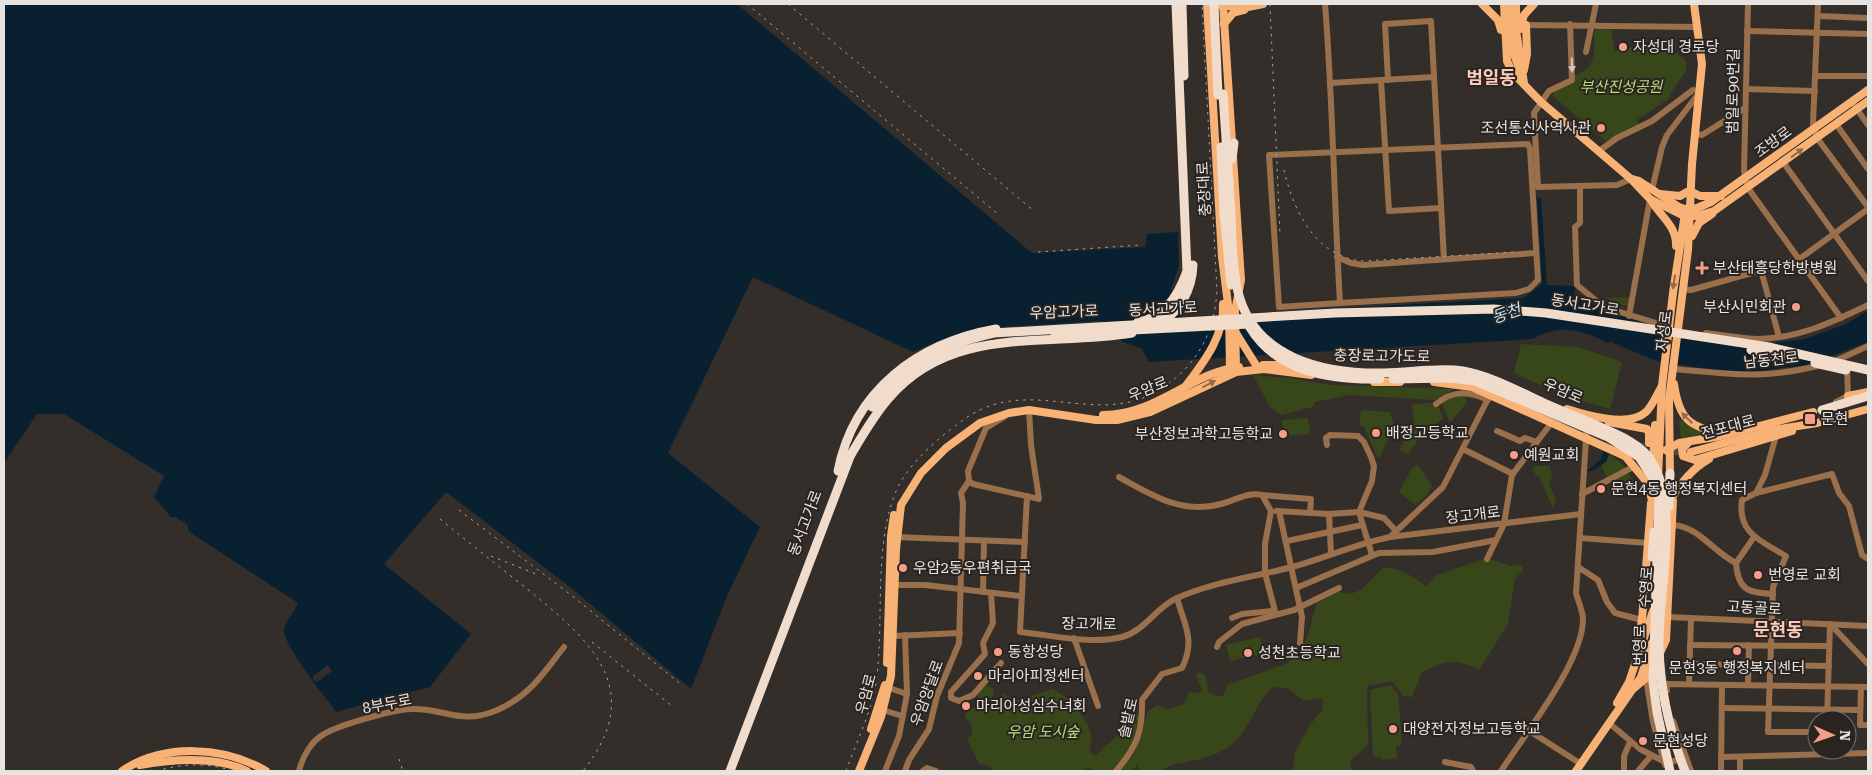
<svg xmlns="http://www.w3.org/2000/svg" width="1872" height="775" viewBox="0 0 1872 775" font-family="'Roboto Serif','Noto Sans KR',serif">
<style>
.green{fill:#374719}
.water{fill:#092030}
.pier{fill:#342e2a}
.lines{fill:none;stroke-linecap:round;stroke-linejoin:round}
.major-tunnel{stroke:#4f4945;stroke-width:8;stroke-dasharray:8 4;stroke-linecap:butt}
.minor{stroke:#9a6f4b;stroke-width:6}
.major{stroke:#f8b276;stroke-width:8}
.highway{stroke:#f1dccb;stroke-width:9}
.rail{stroke:#a9a4a2;stroke-width:1;stroke-dasharray:2.5 5;stroke-linecap:butt}
.highway-bridge{stroke:#f1dccb;stroke-width:9}
.oneway{fill:#d4c6bc}
.oneway2{fill:#916b4b}
.poi-dot{fill:#f49e89;stroke:#2a2420;stroke-width:2}
.labels{text-anchor:middle;stroke-width:4;stroke-linejoin:round;paint-order:stroke}
.poi-label{font-size:15px;fill:#e7e3e1;stroke:#2a2420;text-anchor:start}
.park-label{font-size:15px;font-style:italic;fill:#b6db76;stroke:#2a2420}
.street-label{font-size:15px;fill:#e7e3e1;stroke:#2a2420}
.water-label{font-size:16px;font-style:italic;fill:#bde1fc;stroke:#2a2420}
.quarter-label{font-size:18px;font-weight:bold;fill:#fbc9bc;stroke:#2a2420}
</style>
<rect width="100%" height="100%" fill="#342e2a"/>
<g class="green">
<path d="M1599 26 1611 27 1614 51C1638 46 1667 42 1686 61V71L1670 94V98L1637 120 1639 127 1606 141 1553 96 1555 90 1575 82 1574 75C1596 70 1595 51 1594 32Z"/>
<polygon points="1631,297 1628,307 1605,298"/>
<polygon points="1521,344 1578,347 1622,362 1610,409 1565,396 1514,373"/>
<polygon points="1253,375 1296,379 1330,385 1455,389 1435,400 1349,395 1315,402 1312,407 1281,415 1270,407"/>
<polygon points="1463,393 1467,402 1450,423 1441,401"/>
<polygon points="1437,402 1443,418 1419,438 1408,455 1399,450 1414,423 1412,405"/>
<polygon points="1361,410 1390,412 1394,424 1380,457 1377,457 1364,427 1359,425"/>
<polygon points="1308,418 1310,434 1283,436 1282,420"/>
<polygon points="1681,420 1702,432 1702,434 1681,438 1679,422"/>
<polygon points="1609,454 1623,465 1637,487 1628,488 1626,493 1622,494 1612,476 1607,479 1601,465 1606,462"/>
<polygon points="1418,465 1432,486 1428,494 1415,505 1399,492 1412,468"/>
<polygon points="1535,466 1550,466 1552,476 1549,483 1556,500 1553,508 1539,476 1536,476 1533,469"/>
<path d="M1487 558 1511 566 1518 564 1523 566 1522 572 1515 578 1508 624 1479 670C1455 658 1446 660 1422 672L1412 697 1403 696 1392 681 1367 686 1368 745 1350 761 1352 771H1293L1295 752 1310 725 1323 709 1322 698 1304 701 1289 689 1273 687C1257 701 1254 718 1241 735 1226 755 1199 760 1176 764 1169 765 1164 769 1159 771 1154 773 1145 771 1139 771L1137 765 1132 771H1119L1135 752 1148 711 1157 705 1168 709 1184 704 1189 692 1200 693 1202 688 1196 676 1199 672 1205 675 1209 693 1223 697 1227 685 1288 663 1307 638 1317 602 1339 592 1350 594 1361 590 1384 567C1401 569 1412 575 1426 586L1437 575Z"/>
<polygon points="1260,637 1264,653 1230,661 1226,645"/>
<path d="M986 685 994 689 991 703 995 707 1003 694 1015 701 1052 689C1069 696 1086 716 1091 734 1092 739 1090 746 1090 751L1095 756 1117 736 1129 716 1136 710 1141 720 1130 752 1114 771H1098L1088 768 1083 771H993L991 767 979 763 967 740 973 733 971 723 965 717 966 712 981 704 978 694Z"/>
<polygon points="1391,685 1398,694 1402,742 1400,746 1396,747 1397,758 1382,760 1381,757 1373,756 1370,690"/>
</g>
<g class="water">
<path d="M4 4H737L1032 253 1145 247 1147 234 1178 232 1179 266 1171 289C1177 299 1181 306 1181 317L1523 298 1542 284 1537 198H1541L1547 285 1576 286 1574 295 1605 311 1664 330 1764 344 1805 339 1846 324 1868 311V342L1808 365 1750 372 1715 370 1656 361 1611 342 1608 343C1582 330 1560 323 1533 339L1149 362 1142 349 1123 342 1101 321 987 328 945 338 913 352 753 277 668 453 760 527 727 596 691 689 575 591 446 492 384 564 471 634 430 687 336 712C325 696 285 648 284 631 284 622 295 611 298 603L188 531V525L175 517H171L154 497 164 476 64 414H37L4 463Z"/>
<polygon points="1603,451 1609,454 1606,462 1592,471 1587,471 1601,459"/>
</g>
<polygon class="pier" points="328,665 332,671 317,682 313,680 313,676"/>
<g class="lines">
<polyline class="major-tunnel" points="1638,446 1650,449 1689,452"/>
<g class="minor">
<path d="M1325 4C1333 103 1334 203 1340 303L1516 293 1529 289 1538 280 1530 149 1528 144 1269 155 1279 307 1340 303"/>
<polyline points="1748,4 1744,171 1748,188 1841,318"/>
<polyline points="1818,4 1813,124 1817,138 1868,207"/>
<polyline points="1818,16 1868,18"/>
<polyline points="1570,24 1572,80 1549,91 1534,113 1538,187 1617,185 1631,179"/>
<polyline points="1526,25 1697,27"/>
<polyline points="1747,31 1868,34"/>
<polyline points="1586,52 1596,4"/>
<polyline points="1816,76 1868,76"/>
<polyline points="1381,80 1389,211 1441,208"/>
<polyline points="1388,80 1385,24 1431,21 1444,259"/>
<polyline points="1330,83 1434,77"/>
<polyline points="1746,89 1815,91"/>
<polyline points="1854,105 1868,125"/>
<polyline points="1836,124 1868,169"/>
<polyline points="1695,134 1702,135 1745,108"/>
<polyline points="1599,151 1617,138 1652,121 1693,90"/>
<polyline points="1783,162 1868,281"/>
<polyline points="1580,186 1580,223 1575,227 1577,285 1604,307 1669,327"/>
<polyline points="1652,190 1662,147 1667,135 1699,93"/>
<polyline points="1337,257 1351,263 1363,265 1536,253"/>
<polyline points="1761,270 1779,337"/>
<polyline points="1683,289 1691,290 1798,260 1868,209"/>
<polyline points="1629,316 1650,199"/>
<path d="M1706 333C1723 335 1742 339 1759 339 1799 338 1833 322 1868 305"/>
<polyline points="1833,362 1868,346"/>
<path d="M1673 369C1730 374 1763 380 1821 365"/>
<polyline points="1836,402 1848,396 1847,367"/>
<path d="M1436 404C1453 390 1468 391 1488 400"/>
<polyline points="1004,417 986,428 968,471 969,481 973,484 1039,499 1031,445 1029,410"/>
<polyline points="1497,431 1520,441 1525,438 1537,442"/>
<path d="M1776 436 1765 475 1756 493 1742 500C1737 533 1761 541 1786 556L1773 587 1768 732H1817"/>
<polyline points="1327,445 1326,438 1330,435 1358,436 1364,442 1371,457 1374,466 1372,481 1359,512 1372,555"/>
<polyline points="1463,449 1513,474"/>
<path d="M1119 477C1152 495 1182 515 1221 504 1236 500 1247 492 1262 495L1271 511 1265 544V573L1275 611"/>
<polyline points="1756,493 1832,474 1839,493 1849,506 1862,555 1868,559"/>
<polyline points="1582,494 1633,467"/>
<polyline points="1262,495 1311,499 1310,513"/>
<path d="M1027 496 1020 632C1052 635 1091 645 1122 637 1145 631 1156 607 1177 598 1213 582 1254 577 1292 567 1325 558 1356 544 1390 537L1581 514"/>
<polyline points="1276,511 1329,514 1359,512 1384,518 1396,531"/>
<polyline points="1279,511 1302,617 1300,643"/>
<polyline points="1329,514 1331,553"/>
<path d="M1672 525C1699 526 1713 552 1736 563 1738 590 1748 593 1773 594"/>
<polyline points="895,537 1025,542"/>
<polyline points="1390,537 1443,487 1491,393"/>
<polyline points="1580,538 1648,543"/>
<polyline points="1287,541 1362,525"/>
<polyline points="1487,559 1504,524 1512,475 1552,422"/>
<polyline points="1736,563 1754,537"/>
<polyline points="1578,567 1598,580 1607,602 1615,613 1642,620"/>
<polyline points="890,585 925,585 1021,596"/>
<polyline points="1296,588 1379,553 1433,552 1496,540"/>
<polyline points="983,592 984,541"/>
<polyline points="991,593 993,623 983,643 985,654 951,692 951,698 959,701 973,695 1001,663"/>
<polyline points="1668,617 1868,626"/>
<polyline points="1232,618 1242,614 1273,611"/>
<polyline points="1830,624 1868,664"/>
<polyline points="893,636 960,633"/>
<polyline points="1074,638 1098,706"/>
<polyline points="1690,645 1829,646"/>
<polyline points="1217,647 1219,642 1242,624 1294,610 1339,588"/>
<polyline points="1689,664 1749,665"/>
<polyline points="1770,665 1829,666"/>
<polyline points="1646,678 1653,722 1665,765 1683,757"/>
<polyline points="1689,684 1691,618"/>
<polyline points="1748,685 1749,645"/>
<polyline points="1861,687 1860,725 1868,725"/>
<polyline points="889,688 907,694"/>
<polyline points="1667,691 1666,684 1868,687"/>
<polyline points="1722,708 1860,710"/>
<polyline points="883,710 902,716"/>
<polyline points="1827,720 1830,624"/>
<polyline points="1673,721 1691,771"/>
<polyline points="1609,723 1640,749 1663,761"/>
<polyline points="1528,730 1578,762"/>
<polyline points="1721,757 1868,753"/>
<polyline points="1445,762 1471,767 1473,771"/>
<path d="M299 771C302 758 311 741 324 734 339 725 395 709 412 709 444 708 460 725 495 711 529 697 542 675 564 647"/>
<polyline points="885,771 899,736 907,694 905,635"/>
<polyline points="905,771 909,760 929,729 937,696 959,643 963,503 961,493 969,481"/>
<polyline points="923,771 927,768 936,771"/>
<path d="M1116 771C1136 748 1143 732 1142 700L1162 674 1182 668C1196 639 1184 625 1177 598"/>
<path d="M1501 771C1525 734 1583 662 1583 619 1583 611 1578 601 1576 593L1587 424"/>
<polyline points="1624,771 1624,756 1630,742"/>
<polyline points="1638,771 1651,756"/>
<polyline points="1721,771 1722,685"/>
<polyline points="1740,771 1740,757"/>
</g>
<g class="major">
<polyline points="1207,4 1222,257 1229,312 1230,371"/>
<polyline points="1223,4 1241,280 1235,311 1236,370"/>
<polyline points="1482,4 1498,20 1501,30"/>
<polyline points="1504,4 1507,61 1512,72 1541,102 1631,179 1650,199 1684,216 1697,216 1714,211 1868,101"/>
<polyline points="1509,4 1512,49 1520,71"/>
<polyline points="1516,4 1516,30 1524,83"/>
<polyline points="1220,5 1243,8 1263,4"/>
<polyline points="1224,24 1233,13 1244,10"/>
<polyline points="1520,29 1524,15 1534,4"/>
<polyline points="1524,70 1527,54 1526,25"/>
<polyline points="1631,179 1639,181 1679,207 1685,209 1697,208 1711,202 1868,90"/>
<polyline points="1692,192 1700,196 1721,196"/>
<polyline points="1660,194 1680,196 1687,192"/>
<path d="M1651 200C1660 216 1677 226 1676 246"/>
<polyline points="1692,236 1699,223 1712,214"/>
<polyline points="1236,333 1256,365"/>
<polyline points="1263,365 1291,365"/>
<polyline points="1374,382 1400,382"/>
<polyline points="1434,382 1472,387 1625,456 1646,481 1655,509"/>
<path d="M1674 384C1679 419 1689 427 1723 434"/>
<path d="M1185 387C1203 363 1225 336 1223 304"/>
<polyline points="1848,396 1868,392"/>
<path d="M1567 409C1586 415 1628 428 1646 412 1653 405 1657 394 1662 386"/>
<path d="M1103 415C1157 415 1190 373 1239 367"/>
<polyline points="1609,422 1647,429 1649,433 1649,443"/>
<polyline points="1689,442 1682,449 1683,456 1695,460 1792,431"/>
<polyline points="1666,450 1679,443 1721,436 1813,412"/>
<polyline points="1691,452 1773,430 1817,423 1868,409"/>
<polyline points="1653,464 1655,425"/>
<polyline points="1658,477 1662,386 1673,293 1685,213"/>
<polyline points="1670,477 1669,400 1688,250 1692,164 1702,64 1694,4"/>
<path d="M1670 500C1681 484 1691 469 1709 459"/>
<polyline points="1636,650 1642,620 1651,503"/>
<polyline points="1659,655 1666,640 1673,501"/>
<polyline points="887,663 891,536 894,515"/>
<polyline points="1633,689 1646,678 1654,665"/>
<polyline points="1617,703 1629,682 1653,611"/>
<polyline points="871,729 885,685"/>
<path d="M140 765C174 759 216 756 247 771"/>
<path d="M122 771C164 743 224 746 266 771"/>
<polyline points="859,771 881,717 891,676 896,549 901,505 921,473 946,448 980,423 1009,413 1029,410 1096,420 1117,420 1150,412 1236,372 1264,369 1311,375"/>
<polyline points="1576,771 1641,677 1652,643"/>
</g>
<g class="highway">
<polyline points="1182,4 1184,76"/>
<polyline points="1223,94 1231,213"/>
<polyline points="1221,147 1224,213"/>
<polyline points="1232,159 1234,143"/>
<path d="M1138 322C1165 318 1179 294 1187 271L1176 4"/>
<path d="M1158 324C1180 312 1192 290 1193 265"/>
<polyline points="1822,410 1868,396"/>
<path d="M849 458C861 438 873 416 889 398 952 324 1047 347 1132 333"/>
<path d="M838 471C854 390 918 343 996 329"/>
<polyline points="1669,507 1670,473"/>
<polyline points="1652,557 1654,532"/>
<polyline points="730,771 851,454"/>
</g>
<g class="rail">
<polyline points="747,4 998,214"/>
<polyline points="788,4 1034,211"/>
<polyline points="1270,4 1280,234"/>
<path d="M1284 170C1293 210 1316 259 1365 261L1516 252"/>
<polyline points="1038,252 1141,245"/>
<polyline points="459,510 571,595 683,686"/>
<path d="M440 519C468 542 497 565 526 588 590 640 648 689 583 771"/>
<polyline points="491,556 536,574"/>
<polyline points="592,642 672,706"/>
<polyline points="399,759 403,771"/>
<path d="M156 771C180 764 208 762 232 771"/>
<path d="M846 771C857 740 874 707 877 675 884 617 873 537 899 485 913 459 942 435 966 418 1038 369 1111 443 1182 372 1205 350 1215 322 1217 291L1202 4"/>
</g>
<g class="highway-bridge">
<polyline points="1214,4 1218,95"/>
<polyline points="1224,213 1231,285"/>
<path d="M1231 213C1232 239 1232 266 1238 292 1255 359 1324 374 1384 373 1410 373 1438 367 1463 371 1491 376 1518 391 1544 403 1571 415 1598 425 1624 438 1634 444 1646 451 1652 462 1680 508 1658 593 1659 646 1660 690 1669 730 1685 771"/>
<path d="M1249 326C1277 373 1331 380 1380 379"/>
<polyline points="1055,334 1249,324"/>
<polyline points="1751,350 1783,356"/>
<polyline points="1815,363 1846,370"/>
<polyline points="1393,379 1450,378 1475,381 1608,437 1639,457 1655,481 1659,495 1653,682 1657,712 1670,771"/>
<path d="M872 407C905 363 941 345 994 333L1335 313 1494 309 1546 313 1769 347 1868 370"/>
</g>
</g>
<defs><path id="oneway-solid" d="M-6-.8H1V-3.2L6.5 0L1 3.2V.8H-6Z" transform="scale(1.25)"/></defs>
<use class="oneway" href="#oneway-solid" transform="translate(1572 65) rotate(88)"/>
<g class="oneway2">
<use href="#oneway-solid" transform="translate(1797 153) rotate(-36)"/>
<use href="#oneway-solid" transform="translate(1674 282) rotate(99)"/>
<use href="#oneway-solid" transform="translate(1209 384) rotate(-27)"/>
<use href="#oneway-solid" transform="translate(1687 418) rotate(-136)"/>
</g>
<g class="poi-dot">
<circle cx="1623" cy="47" r="5"/>
<circle cx="1601" cy="128" r="5"/>
<path d="M1699.5 260.5h5v5h5v5h-5v5h-5v-5h-5v-5h5z"/>
<circle cx="1796" cy="307" r="5"/>
<rect x="1804" y="413" width="12" height="12" rx="2.5"/>
<circle cx="1376" cy="433" r="5"/>
<circle cx="1283" cy="434" r="5"/>
<circle cx="1514" cy="455" r="5"/>
<circle cx="1601" cy="489" r="5"/>
<circle cx="903" cy="568" r="5"/>
<circle cx="1758" cy="575" r="5"/>
<circle cx="1737" cy="651" r="5"/>
<circle cx="998" cy="652" r="5"/>
<circle cx="1248" cy="653" r="5"/>
<circle cx="978" cy="676" r="5"/>
<circle cx="966" cy="706" r="5"/>
<circle cx="1393" cy="729" r="5"/>
<circle cx="1643" cy="741" r="5"/>
</g>
<g class="labels">
<g class="poi-label">
<text x="1633" y="52">자성대 경로당</text>
<text x="1591" y="133" text-anchor="end">조선통신사역사관</text>
<text x="1713" y="273">부산태흥당한방병원</text>
<text x="1786" y="312" text-anchor="end">부산시민회관</text>
<text x="1821" y="424">문현</text>
<text x="1386" y="438">배정고등학교</text>
<text x="1273" y="439" text-anchor="end">부산정보과학고등학교</text>
<text x="1524" y="460">예원교회</text>
<text x="1611" y="494">문현4동 행정복지센터</text>
<text x="913" y="573">우암2동우편취급국</text>
<text x="1768" y="580">번영로 교회</text>
<text x="1008" y="657">동항성당</text>
<text x="1258" y="658">성천초등학교</text>
<text x="1737" y="673" text-anchor="middle">문현3동 행정복지센터</text>
<text x="988" y="681">마리아피정센터</text>
<text x="976" y="711">마리아성심수녀회</text>
<text x="1403" y="734">대양전자정보고등학교</text>
<text x="1653" y="746">문현성당</text>
</g>
<g class="park-label">
<text x="1621" y="92">부산진성공원</text>
<text x="1043" y="737">우암 도시숲</text>
</g>
<g class="street-label">
<text transform="translate(1733 91) rotate(-89)" y="5">범일로90번길</text>
<text transform="translate(1773 142) rotate(-36)" y="5">조방로</text>
<text transform="translate(1204 189) rotate(-93)" y="5">충장대로</text>
<text transform="translate(1585 305) rotate(9)" y="5">동서고가로</text>
<text transform="translate(1163 309) rotate(-3)" y="5">동서고가로</text>
<text transform="translate(1064 312) rotate(-2)" y="5">우암고가로</text>
<text transform="translate(1664 331) rotate(-83)" y="5">자성로</text>
<text transform="translate(1382 356) rotate(1)" y="5">충장로고가도로</text>
<text transform="translate(1771 360) rotate(-6)" y="5">남동천로</text>
<text transform="translate(1148 389) rotate(-22)" y="5">우암로</text>
<text transform="translate(1563 391) rotate(23)" y="5">우암로</text>
<text transform="translate(1728 427) rotate(-15)" y="5">전포대로</text>
<text transform="translate(1473 515) rotate(-7)" y="5">장고개로</text>
<text transform="translate(805 523) rotate(-69)" y="5">동서고가로</text>
<text transform="translate(1646 587) rotate(-85)" y="5">수영로</text>
<text transform="translate(1754 608) rotate(3)" y="5">고동골로</text>
<text transform="translate(1089 624) rotate(1)" y="5">장고개로</text>
<text transform="translate(1640 645) rotate(-90)" y="5">번영로</text>
<text transform="translate(927 693) rotate(-70)" y="5">우암양달로</text>
<text transform="translate(866 694) rotate(-75)" y="5">우암로</text>
<text transform="translate(387 704) rotate(-11)" y="5">8부두로</text>
<text transform="translate(1128 718) rotate(-77)" y="5">솔밭로</text>
</g>
<g class="water-label">
<text transform="translate(1506 313) rotate(-19)" y="6">동천</text>
</g>
<g class="quarter-label">
<text x="1491" y="84">범일동</text>
<text x="1778" y="636">문현동</text>
</g>
</g>
<rect width="1872" height="775" fill="none" stroke="#e7e3e1" stroke-width="10"/>
<g transform="translate(1832 735) rotate(92)"><circle r="24" fill="#2a2420" stroke="#76706d"/>
<path d="M0-4L9 19L0 12L-9 19Z" fill="#f49e89"/>
<text y="-8" font-size="14" font-weight="bold" text-anchor="middle" fill="#e7e3e1">N</text>
</g>
</svg>
